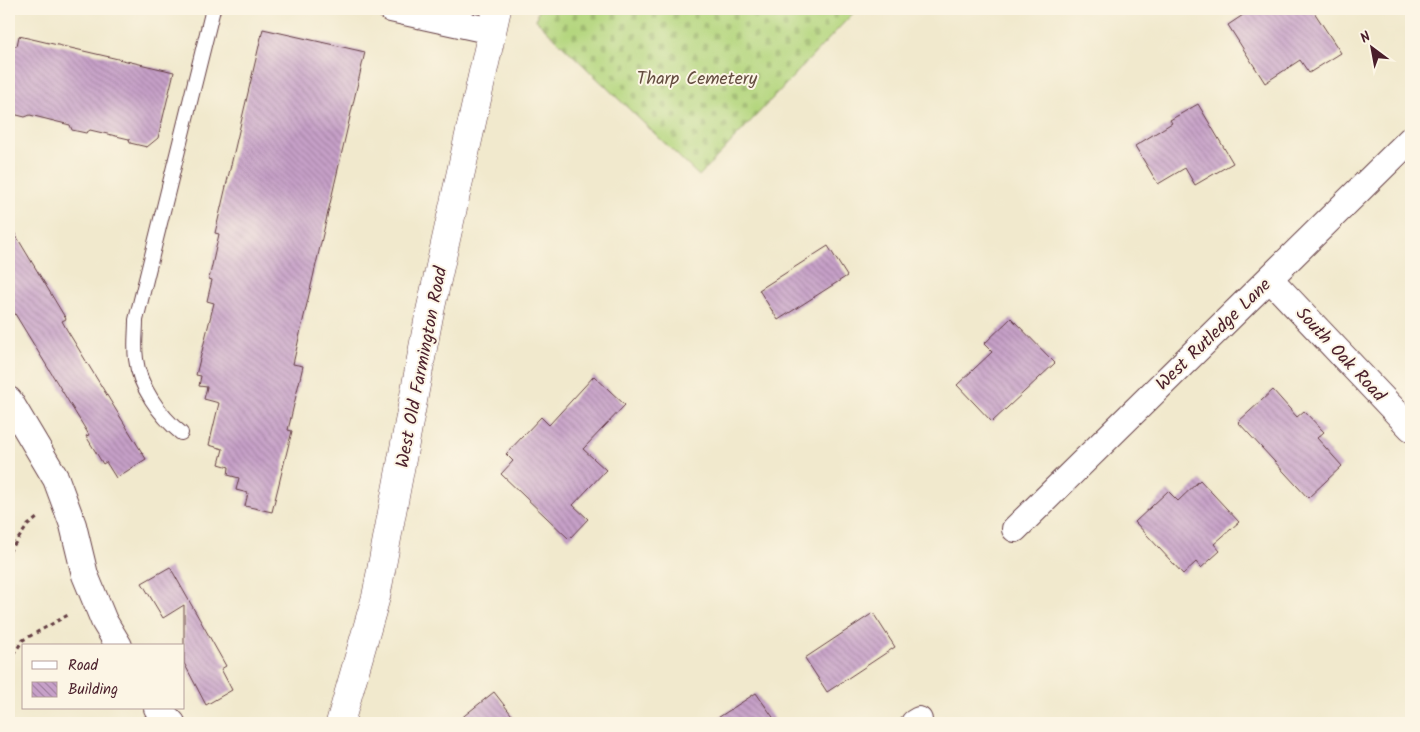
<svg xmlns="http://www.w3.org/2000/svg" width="1420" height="732" viewBox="0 0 1420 732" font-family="Kalam,sans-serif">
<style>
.cemetery{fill:url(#cemetery-stones);stroke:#7f7a54}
.building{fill:url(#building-back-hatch)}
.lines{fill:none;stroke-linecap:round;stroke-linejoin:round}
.service-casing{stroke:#633d43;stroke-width:16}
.minor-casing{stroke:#633d43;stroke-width:28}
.tertiary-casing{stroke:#633d43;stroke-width:29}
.path{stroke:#633d43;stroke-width:3;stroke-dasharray:4 4;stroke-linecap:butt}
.service{stroke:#fff;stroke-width:14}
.minor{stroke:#fff;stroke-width:26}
.tertiary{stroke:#fff;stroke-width:28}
.labels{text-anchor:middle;stroke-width:4;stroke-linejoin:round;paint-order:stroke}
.park-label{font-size:18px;fill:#644d40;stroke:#fcf5e5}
.street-label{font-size:18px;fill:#4a1f2b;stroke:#fcf5e5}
</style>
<defs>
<pattern id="cemetery-stones" width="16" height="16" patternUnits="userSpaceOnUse" patternTransform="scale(1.25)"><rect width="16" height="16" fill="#b4d67e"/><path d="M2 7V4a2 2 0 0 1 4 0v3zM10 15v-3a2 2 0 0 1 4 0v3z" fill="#9cb76d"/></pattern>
<pattern id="building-back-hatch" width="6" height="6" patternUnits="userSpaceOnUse" patternTransform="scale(1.25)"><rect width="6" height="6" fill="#c6a0c8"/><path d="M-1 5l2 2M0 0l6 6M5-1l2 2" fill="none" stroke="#a382a3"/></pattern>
</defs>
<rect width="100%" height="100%" fill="#fcf5e5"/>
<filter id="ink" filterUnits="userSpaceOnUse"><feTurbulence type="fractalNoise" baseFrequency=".02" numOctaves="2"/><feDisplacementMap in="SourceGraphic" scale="10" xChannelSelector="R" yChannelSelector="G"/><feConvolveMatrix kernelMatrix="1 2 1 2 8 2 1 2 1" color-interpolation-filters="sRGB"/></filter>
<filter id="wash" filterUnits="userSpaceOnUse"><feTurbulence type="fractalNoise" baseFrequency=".0096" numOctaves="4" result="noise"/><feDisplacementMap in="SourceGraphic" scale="20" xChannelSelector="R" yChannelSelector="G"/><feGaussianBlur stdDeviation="1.12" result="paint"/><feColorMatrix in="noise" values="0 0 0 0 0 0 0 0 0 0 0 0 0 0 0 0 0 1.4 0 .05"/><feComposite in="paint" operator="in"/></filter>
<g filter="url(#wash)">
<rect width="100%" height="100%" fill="#f1e9cd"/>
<polygon class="cemetery" points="538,9 857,9 699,176 536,20"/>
<g id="blocks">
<g class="building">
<polygon points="1252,9 1312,9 1341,53 1309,73 1300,60 1265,83 1228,25"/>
<polygon points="263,29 365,52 293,364 303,366 288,430 292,431 272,512 245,506 248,493 236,490 239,478 228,475 229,467 219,464 223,449 209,445 219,403 204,399 207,387 199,386 201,376 196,375 214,303 207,301 212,280 209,279 219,234 215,233"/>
<polygon points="19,36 174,72 158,138 147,147 130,143 129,139 90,130 86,133 72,130 70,125 30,115 25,117 9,113 9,45 17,46"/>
<polygon points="1198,104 1233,163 1195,185 1185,168 1158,184 1135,146 1172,123 1170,120"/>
<polygon points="9,224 66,319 62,321 67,330 146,459 116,478 106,462 103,464 86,436 89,435 9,304"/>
<polygon points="828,246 847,276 778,320 759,290"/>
<polygon points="1011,318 1055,363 992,422 957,385 992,352 984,344"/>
<polygon points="594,376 625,405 583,449 606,470 573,505 588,519 569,539 501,474 513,461 506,454 541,417 549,425"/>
<polygon points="1273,390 1297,417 1304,411 1324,432 1317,438 1342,466 1308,498 1238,422"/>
<polygon points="1200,480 1239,522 1214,544 1220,551 1201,568 1196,562 1183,574 1135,522 1168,491 1178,501"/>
<polygon points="170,567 226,666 221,669 232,690 206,705 184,663 184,605 163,618 142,583"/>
<polygon points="873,613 895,647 827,692 805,658"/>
<polygon points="494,692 518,723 455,723"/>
<polygon points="756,693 777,723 710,723"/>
</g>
</g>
</g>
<g filter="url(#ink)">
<use href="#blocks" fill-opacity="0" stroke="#633d43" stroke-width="1"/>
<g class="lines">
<g class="service-casing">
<g id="service">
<path d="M181 433C160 416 139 386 136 359 134 346 136 333 136 320L213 9"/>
<polyline points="149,723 161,714"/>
</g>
</g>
<g class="minor-casing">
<g id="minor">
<polyline points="391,9 492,31"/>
<polyline points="1270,279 1411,428"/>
<polyline points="9,400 56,479 73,525 85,575 104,621 119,646"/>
<polyline points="1015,529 1411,139"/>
<polyline points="157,708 172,723"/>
<polyline points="914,723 919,720"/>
</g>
</g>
<g class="tertiary-casing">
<polyline id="tertiary" points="340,723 376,597 429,316 497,9"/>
</g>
<g class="path">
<polyline points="9,552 28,525 37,518"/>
<polyline points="9,661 23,640 68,615"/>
</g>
<use href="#service" class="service"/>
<use href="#minor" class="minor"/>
<use href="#tertiary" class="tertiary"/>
</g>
</g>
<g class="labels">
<g class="park-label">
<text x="697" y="84">Tharp Cemetery</text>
</g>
<g class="street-label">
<text transform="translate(1213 334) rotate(-44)" y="6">West Rutledge Lane</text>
<text transform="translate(1341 354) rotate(47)" y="6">South Oak Road</text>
<text transform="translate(421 367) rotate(-79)" y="6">West Old Farmington Road</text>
</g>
</g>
<rect width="1420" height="732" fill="none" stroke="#fcf5e5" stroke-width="30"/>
<rect x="22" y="644" width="162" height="65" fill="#fcf5e5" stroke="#b59f9b"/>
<rect x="32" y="661" width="25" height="8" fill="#ffffff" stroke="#b59f9b"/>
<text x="68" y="670" font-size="15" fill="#4a1f2b">Road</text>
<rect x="32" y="682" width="25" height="15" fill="url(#building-back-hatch)" stroke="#b59f9b"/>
<text x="68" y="694" font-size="15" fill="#4a1f2b">Building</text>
<g transform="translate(1372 48) rotate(328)" stroke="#fcf5e5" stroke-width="4" paint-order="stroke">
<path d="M0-4L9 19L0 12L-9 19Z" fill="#4a1f2b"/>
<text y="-8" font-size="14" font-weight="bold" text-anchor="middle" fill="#4a1f2b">N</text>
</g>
</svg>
